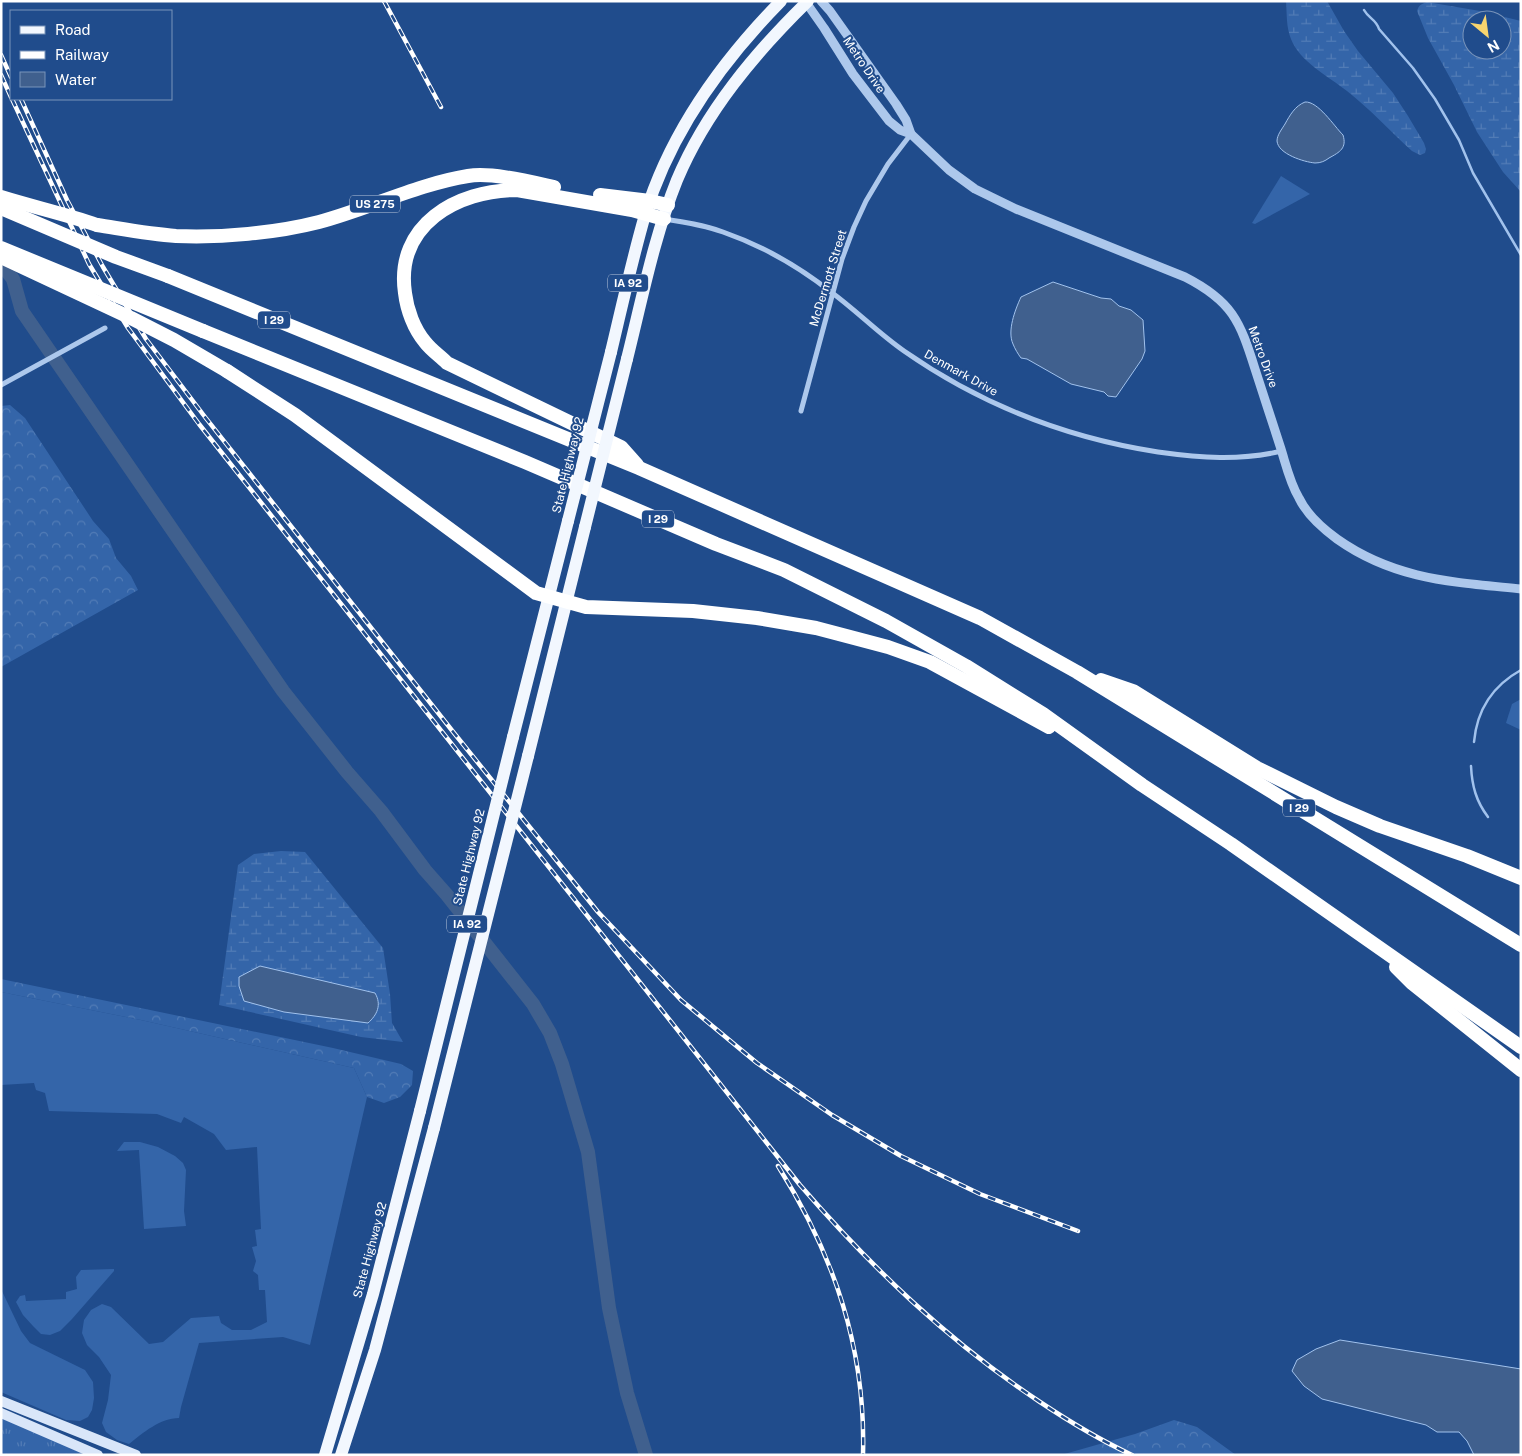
<svg xmlns="http://www.w3.org/2000/svg" width="1522" height="1456" viewBox="0 0 1522 1456" font-family="'Public Sans',sans-serif">
<style>
.grass{fill:#3465a9}
.forest{fill:url(#forest-crowns)}
.wetland{fill:url(#wetland-marsh);fill-rule:evenodd}
.park{fill:url(#park-tufts)}
.water{fill:#40608e;stroke:#a1c2ed}
.lines{fill:none;stroke-linecap:round;stroke-linejoin:round}
.stream{stroke:#a1c2ed;stroke-width:2.5}
.river{stroke:#40608e;stroke-width:14}
.minor{stroke:#adc8ec;stroke-width:5}
.tertiary{stroke:#adc8ec;stroke-width:9}
.secondary{stroke:#d9e6f9;stroke-width:10}
.primary{stroke:#f2f7fe;stroke-width:12}
.motorway{stroke:#fff;stroke-width:14}
.rail-casing{stroke:#fff;stroke-width:4.5}
.rail{stroke:#204c8c;stroke-width:2.5;stroke-dasharray:8;stroke-linecap:butt}
.primary-bridge{stroke:#f2f7fe;stroke-width:12}
.motorway-bridge{stroke:#fff;stroke-width:14}
.labels{text-anchor:middle;stroke-width:4;stroke-linejoin:round;paint-order:stroke}
.shield{fill:#204c8c;stroke:#bcc9dc;stroke-width:1}
.shield-label{font-size:11px;font-weight:bold;fill:#fff}
.street-label{font-size:12px;fill:#fff;stroke:#204c8c}
</style>
<defs>
<pattern id="forest-crowns" width="20" height="18" patternUnits="userSpaceOnUse" patternTransform="scale(1.25)"><rect width="20" height="18" fill="#3465a9"/><path d="M2 6a3 3 0 1 1 6 0M12 15a3 3 0 1 1 6 0" fill="none" stroke="#527cb6"/></pattern>
<pattern id="wetland-marsh" width="20" height="14" patternUnits="userSpaceOnUse" patternTransform="scale(1.25)"><rect width="20" height="14" fill="#3465a9"/><path d="M1 5h8M5 5V1M11 12h8M15 12V8" fill="none" stroke="#527cb6"/></pattern>
<pattern id="park-tufts" width="24" height="20" patternUnits="userSpaceOnUse" patternTransform="scale(1.25)"><rect width="24" height="20" fill="#3465a9"/><path d="M3 7l-1-3M5 7V3M7 7l1-3M15 17l-1-3M17 17v-4M19 17l1-3" fill="none" stroke="#527cb6"/></pattern>
</defs>
<rect width="100%" height="100%" fill="#204c8c"/>
<g class="grass">
<polygon points="1281,176 1310,194 1255,224 1252,223"/>
<polygon points="1521,699 1521,730 1506,723 1512,704"/>
<path d="M1 992 141 1020 354 1068 367 1097 310 1345 283 1337 199 1343 181 1407 179 1418C160 1418 143 1433 129 1444L117 1440 106 1432 102 1423 108 1400 111 1375 99 1357 87 1345 82 1333 84 1320 91 1310 102 1304 111 1307 149 1344 163 1342 191 1318 219 1316 221 1323 232 1330H251L267 1322 265 1290H259L258 1275 253 1271 256 1261 252 1247 257 1246 255 1230 261 1229 257 1147 226 1150 214 1134 184 1117 181 1123 157 1114 49 1111 45 1093 36 1090 34 1083 1 1085Z"/>
<polygon points="124,1142 140,1142 158,1147 175,1156 183,1163 186,1170 184,1211 186,1226 144,1229 139,1150 117,1151"/>
<polygon points="114,1269 114,1271 72,1319 60,1331 50,1335 41,1334 33,1326 23,1315 16,1302 20,1296 25,1295 26,1301 66,1299 66,1292 77,1289 76,1277 81,1270"/>
<polygon points="1,1289 21,1331 30,1343 85,1370 93,1382 94,1398 92,1410 88,1417 80,1421 66,1420 1,1392"/>
</g>
<g class="forest">
<polygon points="10,405 25,418 93,521 109,539 116,558 131,576 138,590 1,667 1,406"/>
<polygon points="1,979 333,1048 401,1064 413,1071 412,1085 400,1097 384,1103 367,1097 354,1068 141,1020 1,992"/>
<polygon points="1174,1420 1197,1427 1236,1455 1061,1455 1135,1434"/>
</g>
<g class="wetland">
<path d="M1286 1H1327L1344 31 1358 51 1393 93 1408 116 1424 143 1426 149 1425 153 1420 155 1412 151C1390 131 1370 109 1347 91 1328 76 1300 62 1291 39 1286 27 1287 14 1286 1Z"/>
<path d="M1427 2 1480 11 1521 21V192L1503 172 1477 132 1454 85 1428 38 1417 11C1419 5 1421 4 1427 2ZM1472 20H1502V50H1472Z"/>
<polygon points="281,851 305,852 383,948 390,994 392,1023 403,1042 361,1037 219,1005 238,865 254,854"/>
</g>
<polygon class="park" points="1,1413 87,1449 84,1455 1,1455"/>
<g class="water">
<path d="M1305 102C1318 101 1334 126 1343 135 1347 148 1340 152 1329 158 1325 161 1321 163 1315 163 1304 162 1278 154 1277 141 1277 135 1282 129 1285 124 1290 115 1295 106 1305 102Z"/>
<path d="M1053 282 1101 298 1111 299 1119 306 1131 310 1143 320 1145 351 1142 359 1116 397 1108 396 1104 392 1071 384 1027 359 1021 358C1018 354 1015 349 1013 344 1007 331 1015 310 1021 297Z"/>
<path d="M260 966 375 993C382 1005 377 1015 368 1023L284 1012 244 1001 239 986V977Z"/>
<polygon points="1340,1340 1521,1369 1521,1455 1474,1455 1467,1441 1459,1432 1437,1432 1426,1425 1322,1399 1304,1386 1292,1371 1297,1360 1316,1349"/>
</g>
<g class="lines">
<g class="stream">
<path d="M1364 10C1369 19 1376 19 1379 29L1413 68 1435 99 1459 140 1473 173 1521 255"/>
<path d="M1474 742C1477 709 1492 686 1521 670"/>
<path d="M1471 766C1472 786 1476 801 1488 817"/>
</g>
<polyline class="river" points="1,264 13,279 22,311 283,691 347,772 381,811 425,870 447,895 533,1004 550,1033 562,1064 588,1152 609,1308 627,1393 646,1455"/>
<g class="minor">
<path d="M664 219C684 222 704 225 723 232 763 246 798 266 831 292 857 311 878 333 904 351 980 404 1067 438 1158 452 1201 458 1239 461 1282 451"/>
<polyline points="1,385 105,328"/>
<polyline points="801,411 842,259 854,227 866,201 888,164 911,134"/>
</g>
<g class="tertiary">
<polyline points="805,1 824,28 853,74 889,121 900,130 911,134"/>
<path d="M821 1 830 11 896 104 906 120 911 134 949 170 975 189 1016 209 1185 277C1232 301 1240 321 1255 369 1264 396 1272 422 1281 449 1286 465 1290 483 1299 498 1307 515 1322 528 1337 539 1395 580 1453 582 1521 589"/>
</g>
<g class="secondary">
<polyline points="1,1401 136,1455"/>
<polyline points="1,1413 98,1455"/>
</g>
<g class="primary">
<path d="M611 352C622 306 632 260 645 215 670 133 722 61 781 1"/>
<path d="M627 359C642 299 654 237 677 180 706 111 755 53 808 1"/>
<polyline points="513,737 568,521"/>
<polyline points="528,756 585,527"/>
<polyline points="325,1455 373,1294 420,1111"/>
<polyline points="341,1455 375,1350 434,1128"/>
</g>
<g class="motorway">
<polyline points="600,195 650,201 668,205"/>
<path d="M97 225C123 229 149 234 176 236 221 238 276 233 319 222 368 209 418 184 468 176 491 172 531 182 554 187"/>
<polyline points="168,276 639,468 980,618 1077,672 1521,945"/>
<polyline points="203,331 525,462 716,544 784,570 886,621 966,666 1043,714 1142,785 1231,844 1521,1047"/>
<polyline points="227,371 295,415 536,593 586,607 693,611 757,618 816,628 854,638 888,647 930,662 1049,727"/>
<path d="M637 465 621 447 447 363C440 356 431 350 425 342 414 329 407 310 405 293 395 225 457 190 517 190L632 210 664 219"/>
<polyline points="1101,680 1133,691 1257,768 1336,807 1380,826 1467,856 1521,878"/>
<polyline points="1396,967 1412,983 1521,1070"/>
</g>
<g class="rail-casing">
<g id="rail">
<polyline points="384,1 441,107"/>
<polyline points="1,55 11,77"/>
<polyline points="1,75 11,97"/>
<path d="M12 99 89 264 128 328 199 424 800 1185C872 1268 948 1341 1040 1402 1070 1422 1100 1440 1132 1455"/>
<polyline points="21,99 67,200 103,267 146,339 205,417 454,733 598,912 681,1000 757,1063 832,1115 901,1156 980,1194 1078,1231"/>
<path d="M778 1166C834 1255 866 1349 863 1455"/>
</g>
</g>
<use href="#rail" class="rail"/>
<g class="primary-bridge">
<polyline points="568,521 611,352"/>
<polyline points="585,527 627,359"/>
<polyline points="420,1111 513,737"/>
<polyline points="434,1128 528,756"/>
</g>
<g class="motorway-bridge">
<path d="M1 197C33 207 65 214 97 225"/>
<polyline points="1,208 116,257 168,276"/>
<polyline points="1,248 203,331"/>
<polyline points="1,257 131,318 174,340 227,371"/>
</g>
</g>
<g class="labels">
<g class="shield">
<rect x="350" y="195.5" width="50" height="17" rx="4"/>
<rect x="608" y="274.5" width="40" height="17" rx="4"/>
<rect x="258" y="311.5" width="32" height="17" rx="4"/>
<rect x="642" y="510.5" width="32" height="17" rx="4"/>
<rect x="1283" y="799.5" width="32" height="17" rx="4"/>
<rect x="447" y="915.5" width="40" height="17" rx="4"/>
</g>
<g class="shield-label">
<text x="375" y="208">US 275</text>
<text x="628" y="287">IA 92</text>
<text x="274" y="324">I 29</text>
<text x="658" y="523">I 29</text>
<text x="1299" y="812">I 29</text>
<text x="467" y="928">IA 92</text>
</g>
<g class="street-label">
<text transform="translate(864 65) rotate(56)" y="4">Metro Drive</text>
<text transform="translate(828 278) rotate(-73)" y="4">McDermott Street</text>
<text transform="translate(1263 357) rotate(70)" y="4">Metro Drive</text>
<text transform="translate(961 373) rotate(29)" y="4">Denmark Drive</text>
<text transform="translate(568 465) rotate(-76)" y="4">State Highway 92</text>
<text transform="translate(469 857) rotate(-76)" y="4">State Highway 92</text>
<text transform="translate(370 1250) rotate(-75)" y="4">State Highway 92</text>
</g>
</g>
<rect width="1522" height="1456" fill="none" stroke="#ffffff" stroke-width="5"/>
<rect x="10" y="10" width="162" height="90" fill="#204c8c" stroke="#7994ba"/>
<rect x="20" y="26" width="25" height="8" fill="#f2f7fe" stroke="#7994ba"/>
<text x="55" y="35" font-size="15" fill="#ffffff">Road</text>
<rect x="20" y="51" width="25" height="8" fill="#ffffff" stroke="#7994ba"/>
<text x="55" y="60" font-size="15" fill="#ffffff">Railway</text>
<rect x="20" y="72" width="25" height="15" fill="#40608e" stroke="#7994ba"/>
<text x="55" y="85" font-size="15" fill="#ffffff">Water</text>
<g transform="translate(1487 35) rotate(151)"><circle r="24" fill="#204c8c" stroke="#7994ba"/>
<path d="M0-4L9 19L0 12L-9 19Z" fill="#f9d56e"/>
<text y="-8" font-size="14" font-weight="bold" text-anchor="middle" fill="#ffffff">N</text>
</g>
</svg>
